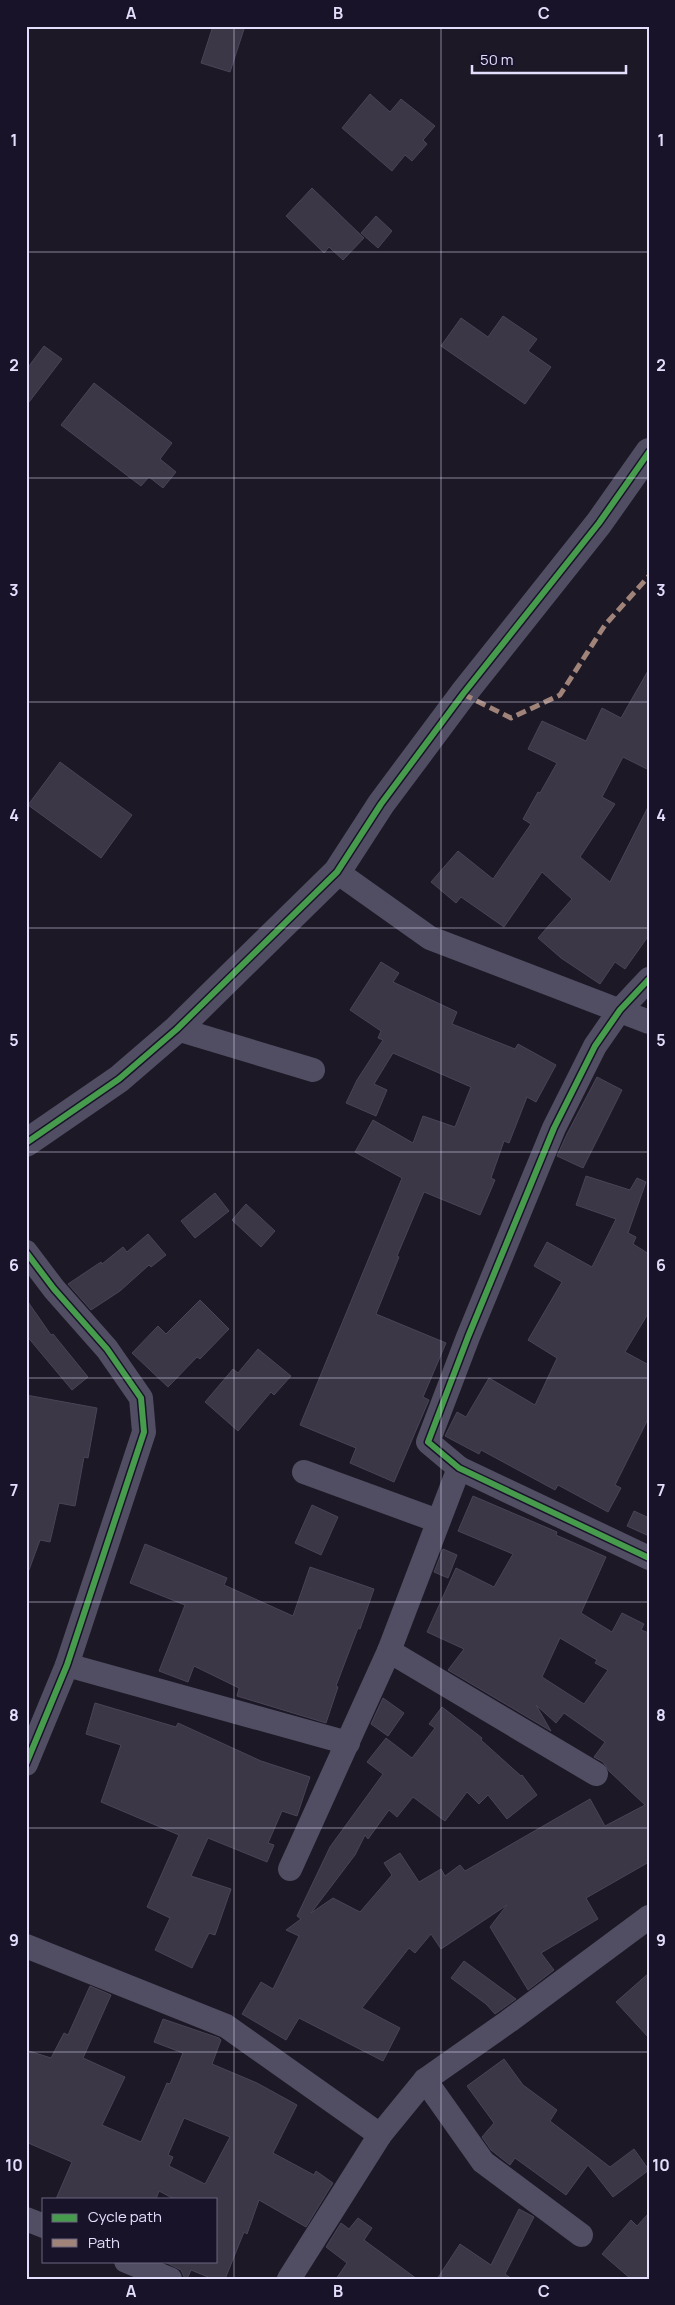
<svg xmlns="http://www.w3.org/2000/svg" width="675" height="2305" viewBox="0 0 675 2305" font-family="Manrope,sans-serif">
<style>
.building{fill:#3b3746;stroke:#494457;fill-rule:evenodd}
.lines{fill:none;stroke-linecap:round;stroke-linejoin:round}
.minor{stroke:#514e64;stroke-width:24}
.tertiary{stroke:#514e64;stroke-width:28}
.quiet{stroke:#a18479;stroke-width:5;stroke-dasharray:10 5;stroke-linecap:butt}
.cycleway-casing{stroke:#19132a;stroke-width:9}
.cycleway{stroke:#469c4c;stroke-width:6}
.grid{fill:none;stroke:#e4defd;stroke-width:1;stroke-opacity:0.55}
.neatline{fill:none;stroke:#e4defd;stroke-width:2}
.grid-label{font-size:16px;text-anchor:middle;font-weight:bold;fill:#e4defd}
</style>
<rect width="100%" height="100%" fill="#1c1825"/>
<g class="building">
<polygon points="213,26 245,26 230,72 201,63"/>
<polygon points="370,94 390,112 401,99 435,126 423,140 427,144 412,161 405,155 392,171 342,128"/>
<polygon points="312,188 364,238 343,260 329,247 324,253 286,216"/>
<polygon points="376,216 392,231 378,248 361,233"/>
<polygon points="503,316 537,339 528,351 551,367 525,404 441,346 461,318 488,337"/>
<polygon points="44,346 62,359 26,406 26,370"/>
<polygon points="94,383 172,443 160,459 176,472 163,488 149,477 141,486 61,425"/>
<polygon points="649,669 649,770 623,757 602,797 615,804 580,857 610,882 649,805 649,935 625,969 615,962 600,984 561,958 538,938 572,899 542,872 504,927 461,897 456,903 431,882 458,851 493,879 531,824 523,819 538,792 540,793 557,763 528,749 542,721 586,741 602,708 621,718"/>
<polygon points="60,762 132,815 101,858 28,805"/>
<polygon points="381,962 399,973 393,982 457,1012 452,1024 515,1049 518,1044 556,1065 536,1102 527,1097 509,1143 504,1141 491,1178 495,1180 480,1215 424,1192 397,1256 399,1257 376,1314 446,1343 423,1397 429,1400 394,1482 350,1463 356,1448 300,1425 402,1178 355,1152 373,1120 413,1143 423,1116 455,1127 471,1087 393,1053 374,1084 387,1090 376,1116 346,1103 357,1080 383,1040 378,1038 381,1031 350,1010"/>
<polygon points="597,1077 622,1090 583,1168 557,1156 567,1134"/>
<polygon points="586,1176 630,1190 637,1178 646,1182 628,1233 636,1237 633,1244 649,1254 649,1312 625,1352 649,1365 649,1417 615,1485 621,1488 608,1512 558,1485 555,1490 481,1450 479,1454 445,1436 457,1412 466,1417 489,1378 535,1405 557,1358 528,1340 562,1282 534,1266 547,1242 592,1267 616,1219 576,1205"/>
<polygon points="215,1193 229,1211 195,1238 181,1221"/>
<polygon points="246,1204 275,1231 261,1247 232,1220"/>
<polygon points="148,1234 166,1255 151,1267 149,1265 120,1291 91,1310 68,1284 101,1262 102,1264 123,1247 127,1252"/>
<polygon points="26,1299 51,1335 53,1334 88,1377 72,1390 26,1335"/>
<polygon points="200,1300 229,1329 200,1359 197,1357 168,1387 132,1353 158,1326 166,1334"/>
<polygon points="258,1349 291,1376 274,1395 271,1392 238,1431 205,1402 233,1369 238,1373"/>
<polygon points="26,1395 97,1408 88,1458 84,1457 75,1506 59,1503 50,1542 40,1540 29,1570 26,1570"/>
<path d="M473 1496 557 1532 556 1535 606 1557 581 1613 612 1632 622 1613 644 1624 641 1630 649 1633V1862L586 1898 598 1919 541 1953 554 1970 528 1990 490 1927 507 1905 441 1949 431 1934 415 1953 409 1948 362 2008 400 2028 383 2061 299 2018 286 2040 242 2014 261 1982 273 1989 299 1936 286 1930 301 1919 297 1916 330 1847 383 1774 367 1762 386 1738 412 1758 435 1728 429 1724 442 1707 482 1738 481 1740 521 1776 522 1775 537 1795 507 1819 488 1795 479 1804 467 1792 445 1821 413 1797 397 1817 389 1810 368 1839 365 1835 355 1855 311 1913 333 1898 360 1912 392 1875 384 1863 400 1853 419 1882 441 1869 445 1876 460 1865 465 1871 590 1799 605 1826 645 1805 609 1771 603 1762 594 1757 605 1742 564 1713 556 1723 536 1705 551 1731 448 1670 464 1649 427 1632 456 1568 494 1587 513 1554 458 1531ZM560 1638 597 1660 595 1663 608 1670 584 1704 542 1677Z"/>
<polygon points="312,1505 338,1517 321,1555 295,1543"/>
<polygon points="634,1511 649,1518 649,1536 627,1526"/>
<polygon points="145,1544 227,1578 224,1585 293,1616 310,1567 374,1589 360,1629 358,1628 336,1686 338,1687 326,1723 237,1696 239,1688 194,1666 188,1682 159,1671 185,1605 130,1583"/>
<polygon points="443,1549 457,1555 448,1578 434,1572"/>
<polygon points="383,1698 404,1713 388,1736 371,1724"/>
<polygon points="95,1703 176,1727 178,1723 261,1761 310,1777 297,1816 282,1811 268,1843 274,1845 267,1862 208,1838 191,1876 231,1889 215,1935 209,1933 192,1968 155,1950 170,1918 147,1907 179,1835 101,1802 121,1745 86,1734"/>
<polygon points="464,1961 516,1999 495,2014 486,2004 451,1978"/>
<polygon points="649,1973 649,2038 616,2002"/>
<path d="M90 1986 111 1995 83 2058 125 2077 102 2125 141 2142 167 2083 170 2084 183 2053 154 2042 163 2019 219 2038 221 2040 212 2064 257 2083 297 2105 273 2153 314 2175 316 2171 333 2183 306 2227 259 2200 247 2234 244 2232 225 2279H213L191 2270 187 2279H185L181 2270 163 2261H216V2199H174L159 2191 156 2199H56L72 2162 26 2142V2050L51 2058 64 2033 68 2035ZM184 2118 230 2137 205 2184 169 2166 173 2157 168 2155Z"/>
<polygon points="504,2059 523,2085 557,2110 550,2121 610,2167 634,2149 649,2170 613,2197 588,2165 566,2195 515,2158 510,2165 491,2150 482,2137 494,2123 467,2086"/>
<polygon points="519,2209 534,2217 505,2274 512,2279 437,2279 460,2244 491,2265"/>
<polygon points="649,2213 649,2279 631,2279 602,2254 631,2220 637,2226"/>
<polygon points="358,2218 372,2228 364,2240 417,2279 336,2279 347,2263 326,2247 341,2223 349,2229"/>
</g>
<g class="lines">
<g class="minor">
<polyline points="337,872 430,938 649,1022"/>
<polyline points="649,979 620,1010 595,1046 554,1128 468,1337 428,1442 459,1468 649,1558"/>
<polyline points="177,1029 313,1070"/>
<polyline points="26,1252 54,1289 107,1349 141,1398 144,1432 67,1665 26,1764"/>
<polyline points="304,1472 438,1521"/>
<polyline points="389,1651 596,1774"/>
<polyline points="67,1665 348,1743"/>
<polyline points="290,1869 389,1651 459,1468"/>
<polyline points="26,1946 226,2026 380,2135"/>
<polyline points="425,2080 483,2162 581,2235"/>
<polyline points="26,2219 44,2226"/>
<polyline points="126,2261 170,2279"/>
<polyline points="289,2279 380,2135 425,2080 509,2021 649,1917"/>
</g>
<polyline class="tertiary" points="26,1143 119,1079 177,1029 337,872 381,804 463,694 599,523 649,452"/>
<polyline class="quiet" points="463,694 511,718 560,695 605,625 649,576"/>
<g class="cycleway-casing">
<g id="cycleway">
<polyline points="649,979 620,1010 595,1046 554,1128 468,1337 428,1442 459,1468 649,1558"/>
<polyline points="26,1143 119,1079 177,1029 337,872 381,804 463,694 599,523 649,452"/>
<polyline points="26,1252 54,1289 107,1349 141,1398 144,1432 67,1665 26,1764"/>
</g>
</g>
<use href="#cycleway" class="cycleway"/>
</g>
<path class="grid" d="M234 26V2279M441 26V2279M26 252H649M26 478H649M26 702H649M26 928H649M26 1152H649M26 1378H649M26 1602H649M26 1828H649M26 2052H649"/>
<rect width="675" height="2305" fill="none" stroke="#19132a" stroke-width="55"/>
<rect x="42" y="2198" width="175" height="65" fill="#19132a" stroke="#6a647e"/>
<rect x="52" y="2214" width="25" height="8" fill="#469c4c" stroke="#6a647e"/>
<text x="88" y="2222" font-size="15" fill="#e4defd">Cycle path</text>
<rect x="52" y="2239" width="25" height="8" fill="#a18479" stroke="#6a647e"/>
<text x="88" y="2248" font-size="15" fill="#e4defd">Path</text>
<path d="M472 65v8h154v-8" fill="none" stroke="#e4defd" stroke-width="2.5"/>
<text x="480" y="65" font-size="15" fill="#e4defd" stroke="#19132a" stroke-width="4" paint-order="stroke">50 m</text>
<rect x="28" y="28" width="620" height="2250" class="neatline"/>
<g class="grid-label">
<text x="131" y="19">A</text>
<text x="338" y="19">B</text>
<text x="544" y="19">C</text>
<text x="14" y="146">1</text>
<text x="661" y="146">1</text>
<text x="14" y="371">2</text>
<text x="661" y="371">2</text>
<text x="14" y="596">3</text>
<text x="661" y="596">3</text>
<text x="14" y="821">4</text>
<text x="661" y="821">4</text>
<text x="14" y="1046">5</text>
<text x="661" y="1046">5</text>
<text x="14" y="1271">6</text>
<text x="661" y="1271">6</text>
<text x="14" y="1496">7</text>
<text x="661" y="1496">7</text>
<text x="14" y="1721">8</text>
<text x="661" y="1721">8</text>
<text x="14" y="1946">9</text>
<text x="661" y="1946">9</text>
<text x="14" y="2171">10</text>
<text x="661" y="2171">10</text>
<text x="131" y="2297">A</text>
<text x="338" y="2297">B</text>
<text x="544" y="2297">C</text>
</g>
</svg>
